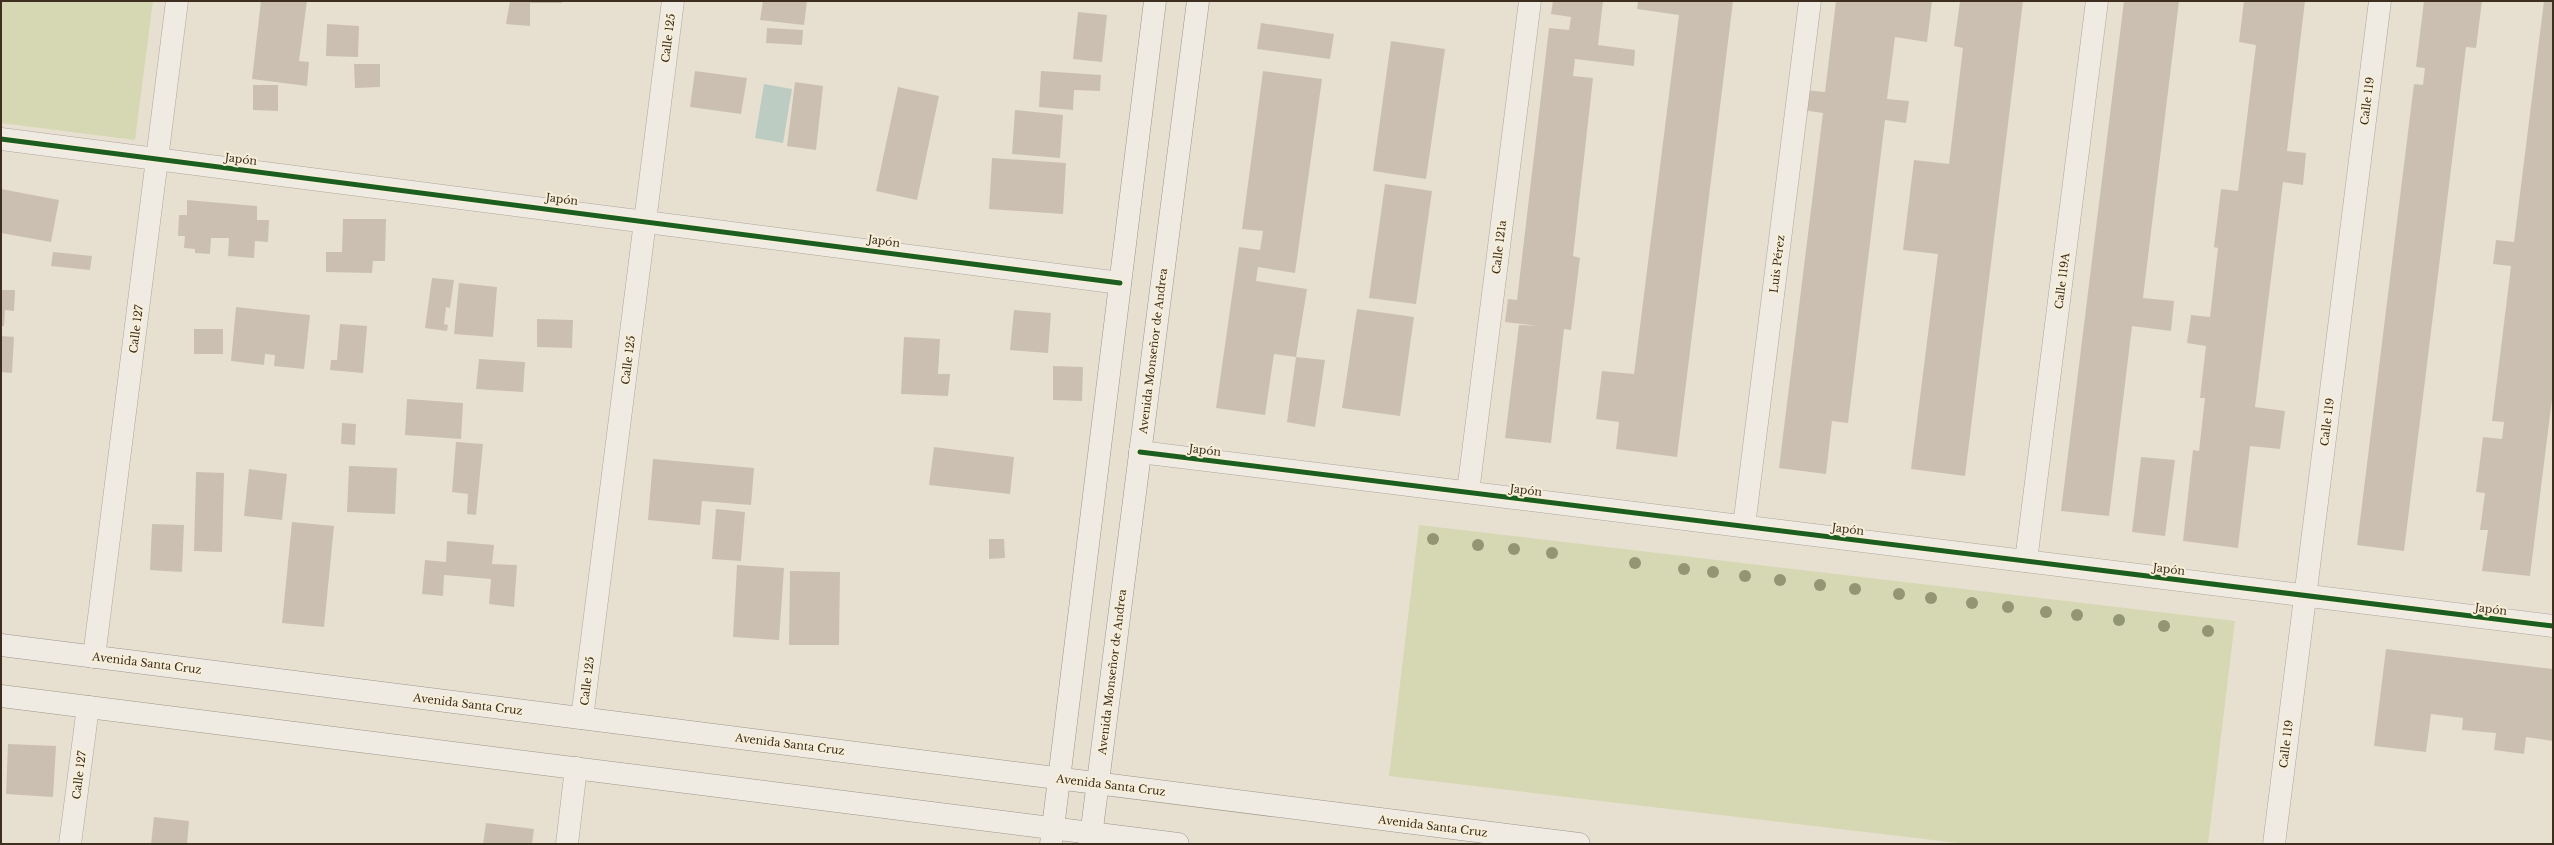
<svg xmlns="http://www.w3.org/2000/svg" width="2554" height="845" viewBox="0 0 2554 845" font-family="'Libre Baskerville',serif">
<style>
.green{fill:#d6d7b3}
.water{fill:#bcccc2}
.building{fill:#cbbfb2}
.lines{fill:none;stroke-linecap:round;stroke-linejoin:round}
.street-casing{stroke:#ada599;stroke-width:23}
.secondary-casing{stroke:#9c958a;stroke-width:23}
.street{stroke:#efebe3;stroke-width:22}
.secondary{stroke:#efebe3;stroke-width:22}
.cycleway-casing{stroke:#f7eed8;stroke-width:8}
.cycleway{stroke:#1b5e20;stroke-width:5}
.tree{fill:#929673}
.labels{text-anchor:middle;stroke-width:4;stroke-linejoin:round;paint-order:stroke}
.street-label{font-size:11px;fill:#3d2e20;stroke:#f7eed8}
</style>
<rect width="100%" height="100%" fill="#e7e0d1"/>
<g class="green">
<polygon points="1,1 153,1 135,140 1,123"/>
<polygon points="1419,525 2235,621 2208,844 1967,844 1389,776"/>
</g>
<polygon class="water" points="764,84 792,89 783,143 755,138"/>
<g class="building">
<polygon points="261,1 307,1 299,61 309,62 307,86 252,79"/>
<polygon points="510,1 562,1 562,3 530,3 530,26 506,24"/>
<polygon points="763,1 807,1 804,25 760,20"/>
<polygon points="1553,1 1603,1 1598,45 1635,50 1634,66 1575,59 1573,76 1593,78 1573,256 1580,258 1571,330 1564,329 1551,443 1505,438 1519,325 1538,326 1505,322 1508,299 1517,300 1549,28 1569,30 1571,17 1551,14"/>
<polygon points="1638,1 1733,1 1677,457 1616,449 1619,422 1596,419 1602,371 1634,374 1679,15 1637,9"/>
<polygon points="1836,1 1932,1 1927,42 1895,37 1887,99 1909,101 1906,123 1885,120 1848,423 1832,421 1826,474 1779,468 1823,113 1802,110 1805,90 1825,92"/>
<polygon points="1960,1 2023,1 1965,476 1911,469 1938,254 1903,250 1914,160 1949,164 1963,48 1954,46"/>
<polygon points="2124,1 2179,1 2143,298 2174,301 2171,331 2132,326 2109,516 2061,511"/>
<polygon points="2244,1 2305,1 2287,151 2306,153 2303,185 2283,182 2255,407 2285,411 2280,449 2250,446 2238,548 2183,541 2193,450 2199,451 2205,398 2200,398 2206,346 2187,343 2191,315 2210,317 2218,248 2214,247 2221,189 2238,191 2256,45 2239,42"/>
<polygon points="2424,1 2482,1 2476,48 2466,47 2404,551 2357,545 2414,84 2423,85 2425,68 2416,67"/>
<polygon points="2544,1 2553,1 2553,391 2530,576 2482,571 2488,530 2480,530 2485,493 2476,492 2483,437 2502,439 2504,422 2492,421 2511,266 2493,264 2496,240 2514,242"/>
<polygon points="1078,12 1107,15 1102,62 1073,59"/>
<polygon points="1261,23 1334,34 1330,59 1257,49"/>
<polygon points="327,24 359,26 358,57 326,56"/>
<polygon points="767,28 803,30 802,45 766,43"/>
<polygon points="1391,41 1445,49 1426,179 1373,171"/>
<polygon points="354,64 380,64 380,87 355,88"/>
<polygon points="695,71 747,78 741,114 690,107"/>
<polygon points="1041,71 1101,75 1100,91 1074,90 1073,110 1039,107"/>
<polygon points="1263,71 1322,79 1295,273 1258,267 1256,281 1307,289 1296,357 1325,360 1315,427 1287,422 1296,357 1274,354 1265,415 1216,408 1239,247 1260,250 1263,231 1242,229"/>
<polygon points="795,82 823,86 816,150 787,146"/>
<polygon points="253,85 278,85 278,111 253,110"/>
<polygon points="898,87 939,96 917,200 876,191"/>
<polygon points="1015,110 1063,115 1060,158 1012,154"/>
<polygon points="992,158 1066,163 1063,214 989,209"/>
<polygon points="1385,184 1432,191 1416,304 1369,298"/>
<polygon points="1,189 59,200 51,242 1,233"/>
<polygon points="187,200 257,206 257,220 269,220 268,242 255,241 254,258 228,256 229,238 211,238 210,254 195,253 195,249 184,248 185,236 178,236 179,215 187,215"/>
<polygon points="343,219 386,219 385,261 373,261 372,273 326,272 326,252 342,252"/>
<polygon points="53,252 92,256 90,270 51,266"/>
<polygon points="432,278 454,280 450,308 446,307 444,324 448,325 447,331 425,328"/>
<polygon points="459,283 497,287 493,337 454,334"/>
<polygon points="1,290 15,290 14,311 5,310 4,326 1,326"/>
<polygon points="236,307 310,315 304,369 274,366 275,355 265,354 264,365 231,361"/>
<polygon points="1357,309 1414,317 1400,416 1342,408"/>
<polygon points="1014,310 1051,313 1048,353 1010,350"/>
<polygon points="537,319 573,320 572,348 537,347"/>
<polygon points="340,324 367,326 363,373 330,370 331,360 337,360"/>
<rect x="194" y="329" width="29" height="25"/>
<polygon points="1,336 14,337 12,373 1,372"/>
<polygon points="904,337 940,339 938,374 950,374 948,396 901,394"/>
<polygon points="479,359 525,362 523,392 476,389"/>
<polygon points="1053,366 1083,367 1082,401 1053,400"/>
<polygon points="407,399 463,403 461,439 405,435"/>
<polygon points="342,423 356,424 355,445 341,444"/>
<polygon points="456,442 483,444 476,515 467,514 468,494 452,492"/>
<polygon points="934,447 1014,457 1010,494 929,485"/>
<polygon points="2141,457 2175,460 2165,536 2132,532"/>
<polygon points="653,459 754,468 751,505 702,501 700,525 648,520"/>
<polygon points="349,466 397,468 395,514 347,512"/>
<polygon points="249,469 287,474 282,520 244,516"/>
<polygon points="196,472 224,473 222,552 194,551"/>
<polygon points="716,509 745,512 741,561 712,559"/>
<polygon points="292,522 334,526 324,627 282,623"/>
<polygon points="152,524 184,525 182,572 150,570"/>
<polygon points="989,539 1004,539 1005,558 989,559"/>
<polygon points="447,541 494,545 492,564 517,565 514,607 489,604 491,579 444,575 443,596 422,594 425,560 446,562"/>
<polygon points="737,565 784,568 779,640 733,637"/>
<polygon points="790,571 840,572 839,645 789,645"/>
<polygon points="2386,649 2553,669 2553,741 2526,737 2524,754 2494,750 2496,733 2462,730 2463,718 2431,714 2426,752 2374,746"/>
<polygon points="8,744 56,746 53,797 6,794"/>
<polygon points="154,817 189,821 187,844 151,844"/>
<polygon points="486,823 534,829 532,844 483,844"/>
</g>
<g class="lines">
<g class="street-casing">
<g id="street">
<polyline points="1,139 1120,283"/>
<polyline points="1140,452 2553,626"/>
<polyline points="1468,492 1530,1"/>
<polyline points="1744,526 1810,1"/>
<polyline points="2026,561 2097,1"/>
<polyline points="94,657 177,1"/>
<polyline points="582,718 673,1"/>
<polyline points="70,844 88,707"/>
<polyline points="567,844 576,768"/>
<polyline points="2274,844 2380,1"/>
</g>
</g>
<g class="secondary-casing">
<g id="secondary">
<polyline points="1,645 1579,844"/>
<polyline points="1,696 1178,844"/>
<polyline points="1051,844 1155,1"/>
<polyline points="1090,844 1198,1"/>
</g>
</g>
<use href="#street" class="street"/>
<use href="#secondary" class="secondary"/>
<g class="cycleway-casing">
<g id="cycleway">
<polyline points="1,139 1120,283"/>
<polyline points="1140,452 2553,626"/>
</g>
</g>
<use href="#cycleway" class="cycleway"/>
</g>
<g class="tree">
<circle cx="1433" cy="539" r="6"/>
<circle cx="1478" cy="545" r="6"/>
<circle cx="1514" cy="549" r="6"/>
<circle cx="1552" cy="553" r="6"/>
<circle cx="1635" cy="563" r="6"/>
<circle cx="1684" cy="569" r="6"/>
<circle cx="1713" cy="572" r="6"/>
<circle cx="1745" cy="576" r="6"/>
<circle cx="1780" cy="580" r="6"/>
<circle cx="1820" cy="585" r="6"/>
<circle cx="1855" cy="589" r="6"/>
<circle cx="1899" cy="594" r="6"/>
<circle cx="1931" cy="598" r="6"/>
<circle cx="1972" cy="603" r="6"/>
<circle cx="2008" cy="607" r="6"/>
<circle cx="2046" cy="612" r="6"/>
<circle cx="2077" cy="615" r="6"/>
<circle cx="2119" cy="620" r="6"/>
<circle cx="2164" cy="626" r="6"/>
<circle cx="2208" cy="631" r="6"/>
</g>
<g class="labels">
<g class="street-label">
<text transform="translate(668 38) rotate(-83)" y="4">Calle 125</text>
<text transform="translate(2367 101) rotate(-83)" y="4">Calle 119</text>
<text transform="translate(241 159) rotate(7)" y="4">Japón</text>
<text transform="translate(562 199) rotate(7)" y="4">Japón</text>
<text transform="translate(884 241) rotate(8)" y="4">Japón</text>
<text transform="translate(1499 247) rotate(-83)" y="4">Calle 121a</text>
<text transform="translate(1777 264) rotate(-83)" y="4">Luis Pérez</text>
<text transform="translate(2062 281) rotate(-83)" y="4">Calle 119A</text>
<text transform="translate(136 329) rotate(-83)" y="4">Calle 127</text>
<text transform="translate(1153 351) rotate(-83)" y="4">Avenida Monseñor de Andrea</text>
<text transform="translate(628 360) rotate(-83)" y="4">Calle 125</text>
<text transform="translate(2327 422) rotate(-83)" y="4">Calle 119</text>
<text transform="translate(1205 450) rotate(7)" y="4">Japón</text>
<text transform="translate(1526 490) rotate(7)" y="4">Japón</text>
<text transform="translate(1848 529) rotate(7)" y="4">Japón</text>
<text transform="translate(2169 569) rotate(7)" y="4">Japón</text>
<text transform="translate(2491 609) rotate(7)" y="4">Japón</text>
<text transform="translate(147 663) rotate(7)" y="4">Avenida Santa Cruz</text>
<text transform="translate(1112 672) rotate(-83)" y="4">Avenida Monseñor de Andrea</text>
<text transform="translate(587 681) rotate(-83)" y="4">Calle 125</text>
<text transform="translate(468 704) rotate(7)" y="4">Avenida Santa Cruz</text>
<text transform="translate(790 744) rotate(7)" y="4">Avenida Santa Cruz</text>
<text transform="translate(2286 744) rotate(-83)" y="4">Calle 119</text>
<text transform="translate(79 775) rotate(-83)" y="4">Calle 127</text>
<text transform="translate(1111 785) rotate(7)" y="4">Avenida Santa Cruz</text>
<text transform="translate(1433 826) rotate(7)" y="4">Avenida Santa Cruz</text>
</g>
</g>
<rect width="2554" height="845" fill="none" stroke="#3d2e20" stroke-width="4"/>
</svg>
